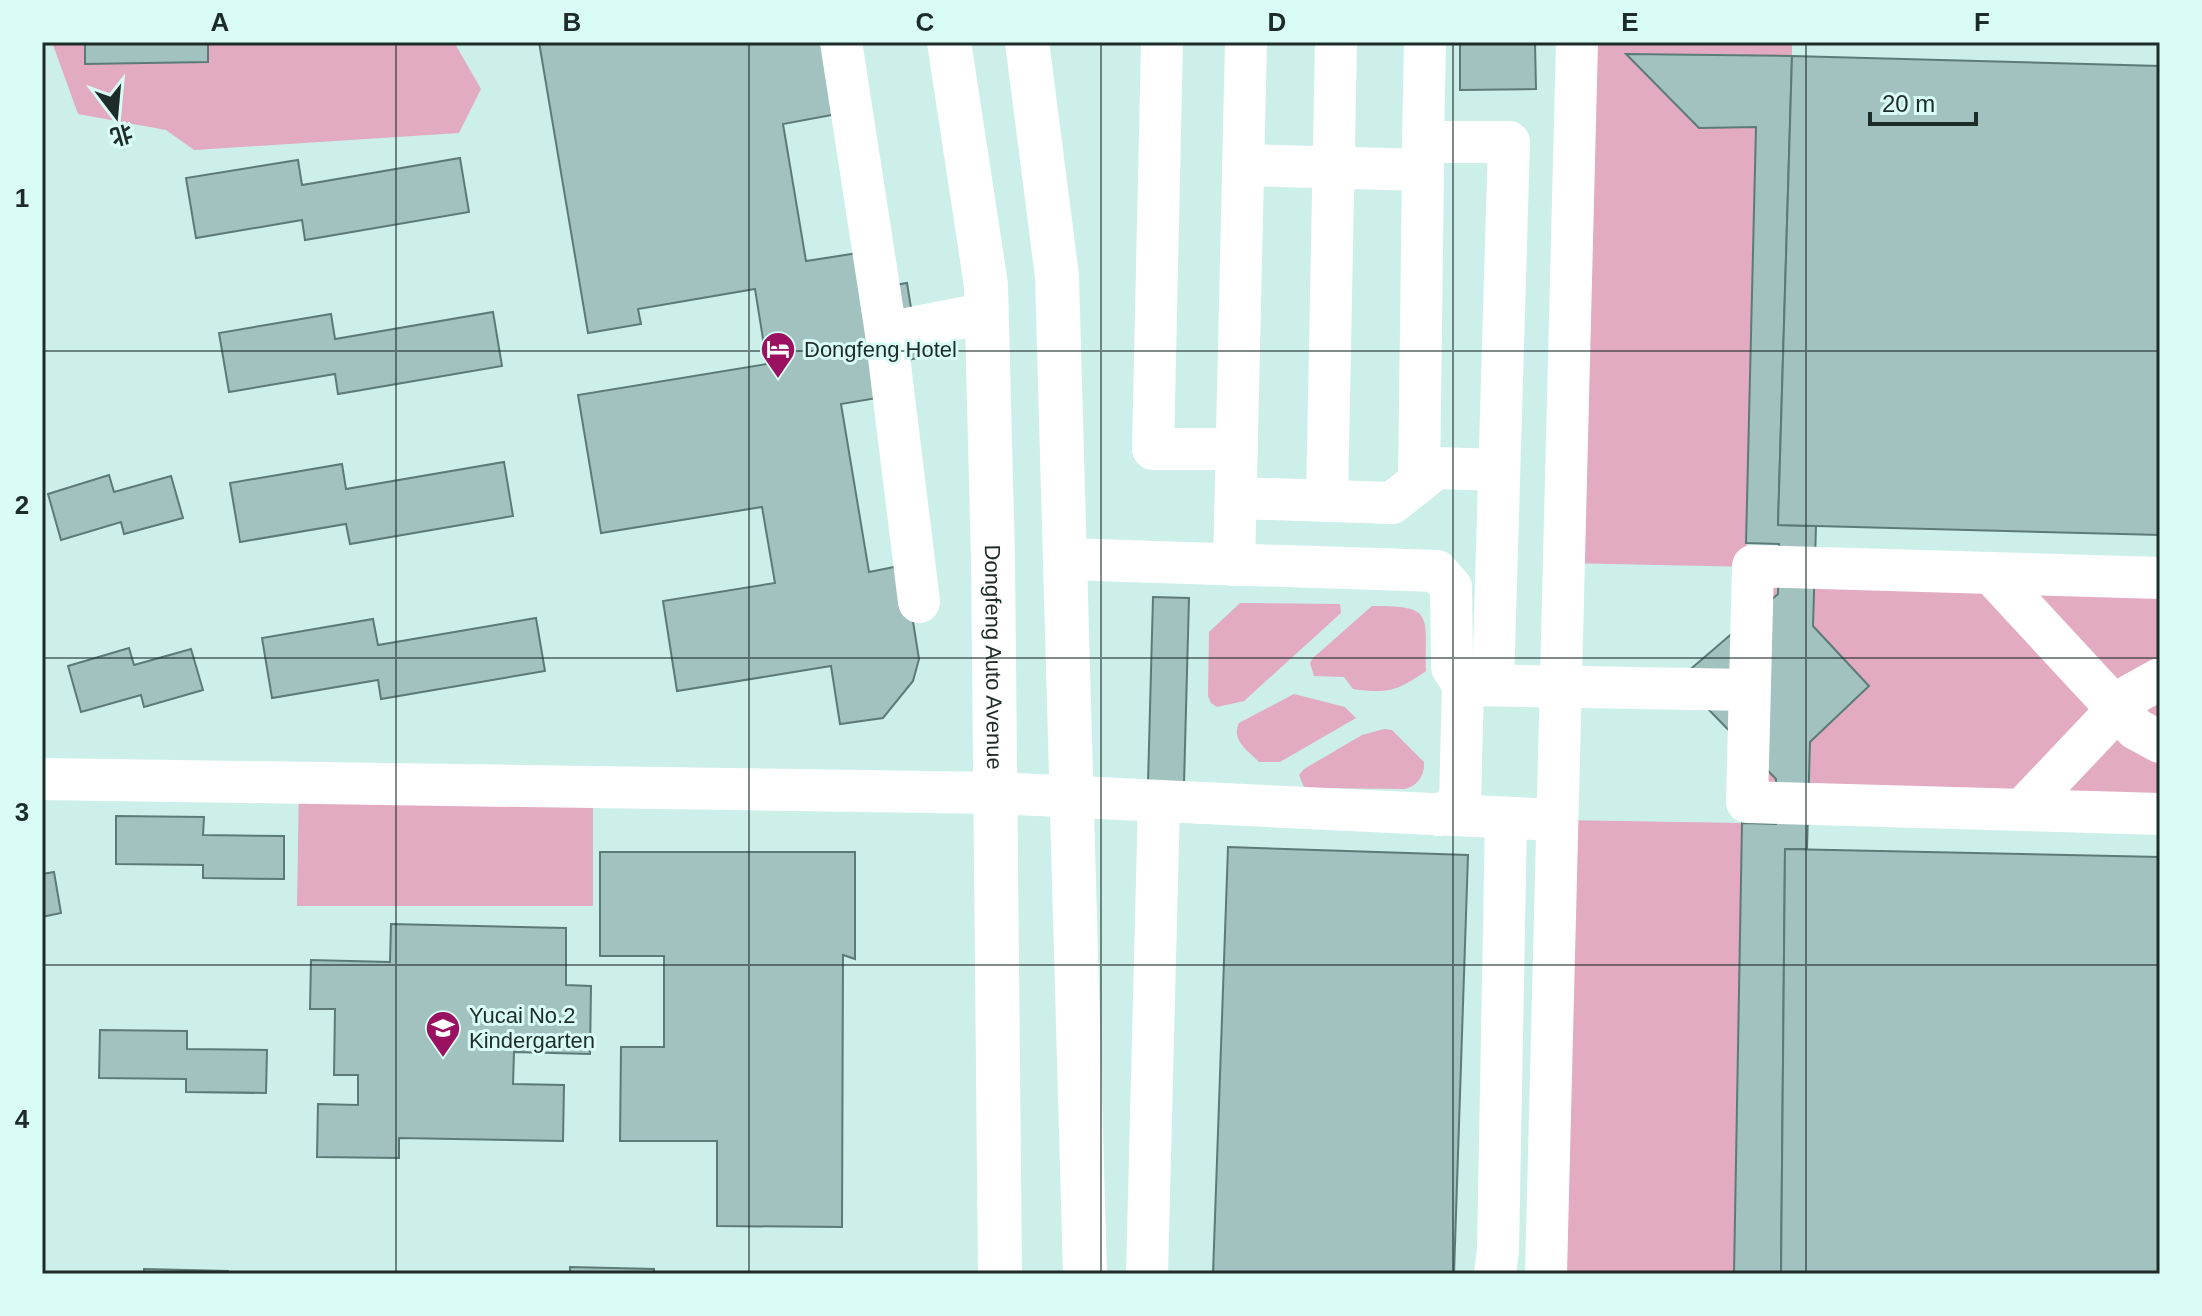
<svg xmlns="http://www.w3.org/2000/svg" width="2202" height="1316" viewBox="0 0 2202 1316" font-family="Helvetica,'Noto Sans SC',sans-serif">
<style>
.green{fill:#e2abc2}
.building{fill:#a1c2be;stroke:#5c7b77;stroke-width:2}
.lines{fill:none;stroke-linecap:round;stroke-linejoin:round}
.minor{stroke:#fff;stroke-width:42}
.major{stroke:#fff;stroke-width:44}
.grid{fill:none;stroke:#1d2b29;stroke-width:2;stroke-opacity:0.55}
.labels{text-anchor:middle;stroke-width:6;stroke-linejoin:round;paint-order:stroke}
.poi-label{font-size:22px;fill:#1d2b29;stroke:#d9fcf7;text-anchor:start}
.street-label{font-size:22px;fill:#1d2b29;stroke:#d9fcf7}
.neatline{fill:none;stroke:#1d2b29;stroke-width:3}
.grid-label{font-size:26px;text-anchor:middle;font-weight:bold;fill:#1d2b29}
</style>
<rect width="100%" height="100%" fill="#ccefea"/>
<g class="green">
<polygon points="52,42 454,42 481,89 459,133 194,150 166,130 78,114"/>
<polygon points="1577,42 1792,42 1792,56 1627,54 1699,128 1756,127 1746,543 1753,566 2160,578 2160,814 1747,802 1753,567 1564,563"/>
<polygon points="1240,603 1340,604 1341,613 1244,701 1217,707 1211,703 1208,696 1209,632"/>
<path d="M1372 606C1435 606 1425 614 1426 671 1397 691 1388 694 1353 689L1344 677 1314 676 1310 663 1313 658Z"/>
<path d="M1294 694 1345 707 1356 718 1280 762H1259C1247 750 1231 740 1239 723Z"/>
<path d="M1384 729 1392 730 1424 762C1425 776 1417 786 1405 789L1311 788 1304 787 1299 775 1304 769 1362 735Z"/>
<polygon points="299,783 593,787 593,906 297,906"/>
<polygon points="1557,820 1742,823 1734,1274 1546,1274"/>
</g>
<g class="building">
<polygon points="85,42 208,42 208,62 85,64"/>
<polygon points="539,42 837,42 848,112 783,124 806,261 858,253 864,290 907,283 919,358 883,364 889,396 841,404 869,572 904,565 919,659 913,681 883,718 840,724 831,666 677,691 663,601 775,583 762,507 601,533 578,395 767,364 755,289 638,309 641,324 588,333"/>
<polygon points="1460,42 1535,42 1536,89 1460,90"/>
<polygon points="1626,54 1792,56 1778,525 1816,526 1813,626 1869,686 1810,742 1807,849 1785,849 1781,1274 1734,1274 1742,823 1776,824 1776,779 1679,679 1778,594 1779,544 1746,543 1756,127 1699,128"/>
<polygon points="1792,56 2160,66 2160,535 1778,525"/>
<polygon points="460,158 469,212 305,240 302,220 196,238 186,178 298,160 302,185"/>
<polygon points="493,312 502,366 338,394 335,374 229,392 219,333 331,314 335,339"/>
<polygon points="504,462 513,516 350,544 346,524 240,542 230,483 342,464 346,489"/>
<polygon points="109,475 114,492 171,476 183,518 124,534 121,522 61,540 48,494"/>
<polygon points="1153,597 1189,598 1184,784 1148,783"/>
<polygon points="536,618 545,671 381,699 378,680 272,698 262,638 373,619 378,645"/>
<polygon points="129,648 134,665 191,649 203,690 144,707 141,695 81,712 68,666"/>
<polygon points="116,816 204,817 203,835 284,836 284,879 203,878 203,865 116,864"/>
<polygon points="1228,847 1468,855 1454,1274 1213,1274"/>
<polygon points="1785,849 2160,857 2160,1274 1781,1274"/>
<polygon points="600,852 855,852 855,959 843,955 842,1227 717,1226 717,1141 620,1141 621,1047 664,1047 664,956 600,956"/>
<polygon points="54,872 61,913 42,917 42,874"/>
<polygon points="391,924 566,928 566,985 591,986 590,1054 514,1052 513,1084 564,1085 563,1141 399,1138 399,1158 317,1157 318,1104 358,1105 358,1075 334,1075 335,1009 310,1009 311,960 390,962"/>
<polygon points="100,1030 187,1031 187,1049 267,1050 266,1093 186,1092 186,1079 99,1078"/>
<polygon points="570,1267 654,1269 654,1274 570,1274"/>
<polygon points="144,1269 228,1271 228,1274 144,1274"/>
</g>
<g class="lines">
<g class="minor">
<polyline points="841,42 886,333 987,313"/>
<polyline points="1162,42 1153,449 1237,449"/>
<polyline points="1425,42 1423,142 1509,142 1493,685"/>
<polyline points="1243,165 1423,170 1423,143"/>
<polyline points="886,333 919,602"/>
<polyline points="1419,482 1423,170"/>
<polyline points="1236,498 1392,503 1436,468 1499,470"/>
<polyline points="1327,501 1336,42"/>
<polyline points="1066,559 1437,571 1451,587 1452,667 1463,685 1749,690"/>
<polyline points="1234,565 1246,42"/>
<polyline points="1991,573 2117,709 2136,729 2160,742"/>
<polyline points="2160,578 1753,566 1747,802 2160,814"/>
<polyline points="42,779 995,793 1557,820"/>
<polyline points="2022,810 2131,695 2160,679"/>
<polyline points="1439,815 1460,804 1463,685"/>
<polyline points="1147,1274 1159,802"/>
<polyline points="1495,1274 1498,1250 1506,818"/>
<polyline points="1546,1274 1577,42"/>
</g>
<g class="major">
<path id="s1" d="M949 42 986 285 993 559 1000 1274"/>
<polyline points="1027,42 1057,276 1085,1274"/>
</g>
</g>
<path class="grid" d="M396 42V1274M749 42V1274M1101 42V1274M1453 42V1274M1806 42V1274M42 351H2160M42 658H2160M42 965H2160"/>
<defs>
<g id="hotel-pin" transform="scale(1.8)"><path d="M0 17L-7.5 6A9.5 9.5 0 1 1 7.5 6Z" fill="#9b1161" stroke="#d9fcf7"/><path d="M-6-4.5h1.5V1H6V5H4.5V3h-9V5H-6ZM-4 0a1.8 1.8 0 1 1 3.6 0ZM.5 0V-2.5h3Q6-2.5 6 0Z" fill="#fff"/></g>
<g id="school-pin" transform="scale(1.8)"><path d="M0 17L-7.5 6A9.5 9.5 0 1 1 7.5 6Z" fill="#9b1161" stroke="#d9fcf7"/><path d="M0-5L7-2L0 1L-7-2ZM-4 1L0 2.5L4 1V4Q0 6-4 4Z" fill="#fff"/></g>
</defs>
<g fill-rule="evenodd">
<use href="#hotel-pin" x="778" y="349"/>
<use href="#school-pin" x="443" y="1028"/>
</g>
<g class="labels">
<g class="poi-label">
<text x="804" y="357">Dongfeng Hotel</text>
<text x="469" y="1023">Yucai No.2<tspan x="469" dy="25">Kindergarten</tspan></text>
</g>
<g class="street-label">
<text dy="8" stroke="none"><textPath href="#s1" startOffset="618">Dongfeng Auto Avenue</textPath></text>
</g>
</g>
<rect width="2202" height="1316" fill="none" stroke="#d9fcf7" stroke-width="88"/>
<g transform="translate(116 116) rotate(164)" stroke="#d9fcf7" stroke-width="6" paint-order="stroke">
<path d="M0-6L14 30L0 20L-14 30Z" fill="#1d2b29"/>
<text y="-12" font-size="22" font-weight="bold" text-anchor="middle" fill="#1d2b29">北</text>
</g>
<path d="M1870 112v12h106v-12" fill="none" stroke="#1d2b29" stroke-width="4"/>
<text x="1882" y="112" font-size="24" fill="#1d2b29" stroke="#d9fcf7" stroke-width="6" paint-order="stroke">20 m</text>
<rect x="44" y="44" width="2114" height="1228" class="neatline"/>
<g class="grid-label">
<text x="220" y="31">A</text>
<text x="572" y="31">B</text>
<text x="925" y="31">C</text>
<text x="1277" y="31">D</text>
<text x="1630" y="31">E</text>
<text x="1982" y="31">F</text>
<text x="22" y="207">1</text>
<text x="22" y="514">2</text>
<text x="22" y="821">3</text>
<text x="22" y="1128">4</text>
</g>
</svg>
